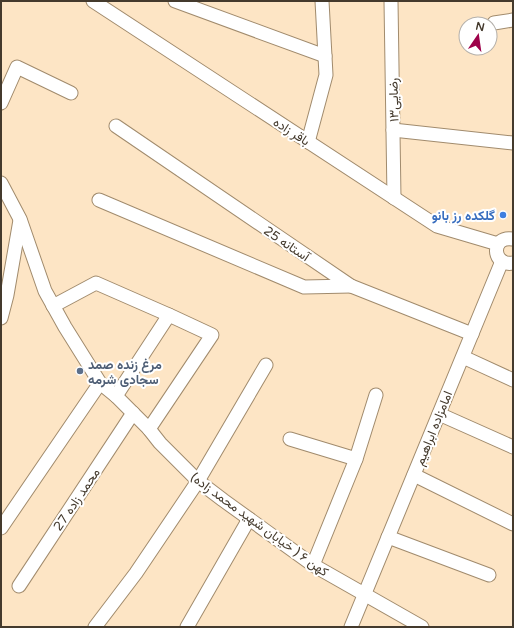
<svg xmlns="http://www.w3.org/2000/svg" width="514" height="628" viewBox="0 0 514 628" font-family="'Varela Round',Vazirmatn,sans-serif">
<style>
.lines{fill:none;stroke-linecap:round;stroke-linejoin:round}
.minor-casing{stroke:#a18b6d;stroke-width:15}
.minor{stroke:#fff;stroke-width:13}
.shop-dot{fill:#3f7fe0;stroke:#fff;stroke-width:1.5}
.service-dot{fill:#5c6f8a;stroke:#fff;stroke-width:1.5}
.labels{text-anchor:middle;stroke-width:4;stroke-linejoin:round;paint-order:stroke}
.street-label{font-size:13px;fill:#443a2d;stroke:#fff}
.shop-label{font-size:13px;font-weight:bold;fill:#366cbe;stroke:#fff;text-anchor:end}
.service-label{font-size:13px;font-weight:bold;fill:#4e5e75;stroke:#fff;text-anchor:start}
</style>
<rect width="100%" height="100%" fill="#fde5c5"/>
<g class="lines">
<g class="minor-casing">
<g id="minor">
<polyline points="93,1 437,226 498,244"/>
<polyline points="175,1 325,56"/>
<polyline points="391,1 394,198"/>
<polyline points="494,23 513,20"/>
<polyline points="1,103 17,67 71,93"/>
<polyline points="116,126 351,286 472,334"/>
<polyline points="393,130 513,143"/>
<polyline points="308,142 326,75 322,1"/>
<polyline points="1,183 20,219 45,291 65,327 100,383 116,396 149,429 160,443 198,481 223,500 313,565 422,627"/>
<polyline points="99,200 304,287 351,286"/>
<path d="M513 239C490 235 492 267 513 263"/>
<polyline points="53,306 96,283 169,315"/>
<polyline points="1,318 7,295 20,220"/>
<polyline points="463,357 513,380"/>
<polyline points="116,396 169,315 212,335 149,429"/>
<polyline points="439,414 513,447"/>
<polyline points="290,439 356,459"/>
<polyline points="414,475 513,524"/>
<polyline points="1,528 100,383"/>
<polyline points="388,537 489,575"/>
<polyline points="313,565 356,459 376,395"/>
<polyline points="19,586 133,413"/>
<polyline points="95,627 136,573 198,481 266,365"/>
<polyline points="187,627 249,519"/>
<polyline points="351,627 502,261"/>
</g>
</g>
<use href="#minor" class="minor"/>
</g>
<circle class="shop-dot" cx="503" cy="215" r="4"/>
<circle class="service-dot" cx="80" cy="371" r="4"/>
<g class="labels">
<g class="street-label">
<text transform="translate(393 100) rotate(-91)" y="5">رضایی۱۳</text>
<text transform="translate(292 131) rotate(33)" y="5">باقر زاده</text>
<text transform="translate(287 243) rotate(34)" y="5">آستانه 25</text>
<text transform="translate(433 428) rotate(-68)" y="5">امامزاده ابراهیم</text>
<text transform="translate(76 499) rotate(-56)" y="5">محمد زاده 27</text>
<text transform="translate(260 524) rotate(36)" y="5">کهن ۶ ( خیابان شهید محمد زاده)</text>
</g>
<g class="shop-label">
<text x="495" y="220">گلکده رز بانو</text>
</g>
<g class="service-label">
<text x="88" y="369">مرغ زنده صمد<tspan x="88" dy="15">سجادی شرمه</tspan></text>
</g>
</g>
<rect width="514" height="628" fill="none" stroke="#443a2d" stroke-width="4"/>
<g transform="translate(478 36) rotate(13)"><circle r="19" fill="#ffffff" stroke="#b4b0ab"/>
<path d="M0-3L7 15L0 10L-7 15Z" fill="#9e024a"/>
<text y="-6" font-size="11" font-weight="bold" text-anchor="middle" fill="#443a2d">N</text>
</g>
</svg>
